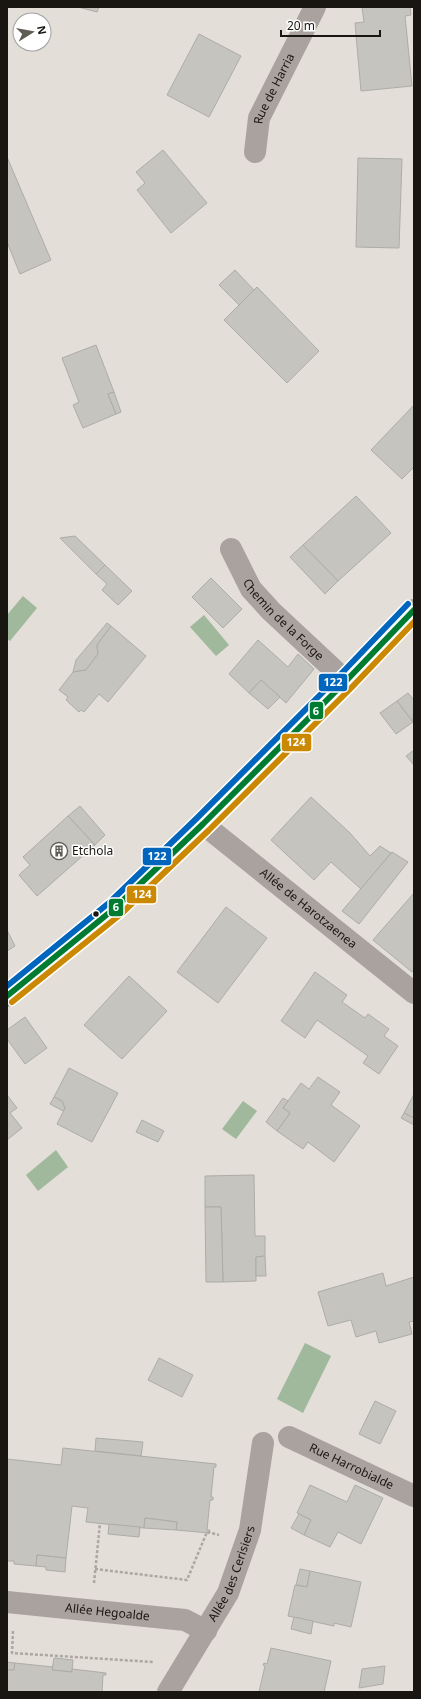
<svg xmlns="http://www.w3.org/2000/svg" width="421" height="1699" viewBox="0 0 421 1699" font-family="'Noto Sans',sans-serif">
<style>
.water{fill:#a0b89c}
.building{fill:#c6c4be;stroke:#aeaca6}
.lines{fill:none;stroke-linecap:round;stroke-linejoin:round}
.path{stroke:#aca7a1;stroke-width:2.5;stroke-dasharray:3 2;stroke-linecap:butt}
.street{stroke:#a9a29f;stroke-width:22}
.secondary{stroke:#a8a29c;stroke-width:22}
.bus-1-casing{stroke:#fff;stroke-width:9}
.bus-2-casing{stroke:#fff;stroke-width:9}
.bus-3-casing{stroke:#fff;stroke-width:9}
.bus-1{stroke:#007c32;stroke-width:6}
.bus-2{stroke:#cb8903;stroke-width:6}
.bus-3{stroke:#0065bd;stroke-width:6}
.bus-dot{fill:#191611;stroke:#fff;stroke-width:1.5}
.labels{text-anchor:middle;stroke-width:3;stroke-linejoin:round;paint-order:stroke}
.street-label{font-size:12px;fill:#191611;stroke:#fff}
.poi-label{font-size:12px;fill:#191611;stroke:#fff;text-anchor:start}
.line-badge{stroke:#fff;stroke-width:1.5}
.badge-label{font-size:11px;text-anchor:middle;font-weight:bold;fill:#fff}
</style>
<rect width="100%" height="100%" fill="#e3ded7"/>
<g class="water">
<polygon points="23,596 37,608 10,641 7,639 7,615"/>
<polygon points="204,615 229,645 216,656 190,627"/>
<polygon points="243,1101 257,1111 236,1139 222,1129"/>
<polygon points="56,1150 68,1167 38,1191 26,1175"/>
<polygon points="305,1343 331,1356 303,1413 277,1399"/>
</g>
<g class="building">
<polygon points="78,7 99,7 97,12"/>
<polygon points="362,7 410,7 411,15 405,16 412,86 361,91 355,23 364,22"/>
<polygon points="199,34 241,56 209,117 167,95"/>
<polygon points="163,150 207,203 171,233 137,190 145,183 136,172"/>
<polygon points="7,157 51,260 20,274 7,242"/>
<polygon points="358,158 402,159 399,248 356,247"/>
<polygon points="235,270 254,290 239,305 219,285"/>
<polygon points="257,287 319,351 287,383 224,320"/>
<polygon points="96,345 114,392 108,394 116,414 83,428 73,405 79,402 62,358"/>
<polygon points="114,392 121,412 116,414 108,394"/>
<polygon points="414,405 414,467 402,479 371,450"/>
<polygon points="356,496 391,533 338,581 303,545"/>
<polygon points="75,536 105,565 96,574 60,538"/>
<polygon points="303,545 338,581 325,594 290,557"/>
<polygon points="105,565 132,591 118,605 102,590 107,584 96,574"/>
<polygon points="211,578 242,609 223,628 192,597"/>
<polygon points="107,623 111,626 97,645 98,654 86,670 73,672 76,660"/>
<polygon points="111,626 146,656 108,702 99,694 84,712 81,710 79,712 66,700 68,697 59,690 73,672 86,670 98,654 97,645"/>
<polygon points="258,640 288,667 298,654 314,669 286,703 261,680 249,693 229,674"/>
<polygon points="261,680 280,697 268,709 249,693"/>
<polygon points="408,693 414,700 413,722 397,701"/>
<polygon points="397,701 413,722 396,734 380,713"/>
<polygon points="414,750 414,765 406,756"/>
<polygon points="311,797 350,833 370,856 380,846 391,853 361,889 331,862 314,880 271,840"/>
<polygon points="80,806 105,835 95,845 68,816"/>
<polygon points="68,816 95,845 37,896 19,875 30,865 23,857"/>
<polygon points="392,852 408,862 359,924 342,911"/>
<polygon points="414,893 414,969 412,972 373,940"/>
<polygon points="226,907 267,938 218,1003 177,972"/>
<polygon points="7,930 15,946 7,951"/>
<polygon points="315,972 347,995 342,1002 365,1018 368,1014 389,1029 384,1036 398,1046 379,1074 363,1063 368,1056 317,1020 305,1038 281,1021"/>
<polygon points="129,976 167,1011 122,1059 84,1025"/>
<polygon points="25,1017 47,1048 25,1064 7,1039 7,1030"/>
<polygon points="69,1068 118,1093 92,1142 57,1124 65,1108 62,1101 54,1097"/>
<polygon points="318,1077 340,1092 331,1105 360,1126 334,1162 308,1142 303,1149 277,1131 290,1113 283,1108 301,1083 309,1089"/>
<polygon points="414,1094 414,1118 404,1113"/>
<polygon points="7,1095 17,1108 10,1113 22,1128 7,1140"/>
<polygon points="54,1097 62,1101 65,1108 63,1111 50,1104"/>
<polygon points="283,1098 288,1101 283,1108 290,1113 277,1131 266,1122"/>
<polygon points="404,1113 414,1118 414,1125 401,1118"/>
<polygon points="142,1120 164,1131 158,1142 136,1132"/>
<polygon points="254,1175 255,1236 265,1236 265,1256 256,1257 256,1281 223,1282 221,1207 205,1207 205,1176"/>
<polygon points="205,1207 221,1207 223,1282 206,1282"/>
<polygon points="265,1256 266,1276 256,1276 256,1257"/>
<polygon points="383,1273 386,1286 414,1277 414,1321 409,1322 412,1334 379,1343 376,1331 356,1337 351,1320 328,1326 318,1292"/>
<polygon points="159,1358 193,1375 182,1397 148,1380"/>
<polygon points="375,1401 396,1411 380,1444 359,1434"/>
<polygon points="96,1438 143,1442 141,1456 95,1451"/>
<polygon points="63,1448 216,1464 216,1467 214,1467 211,1497 213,1497 213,1500 210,1500 207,1530 210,1530 209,1533 176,1530 177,1522 145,1518 144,1528 86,1522 88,1508 72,1506 66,1558 37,1555 36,1566 14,1564 14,1561 7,1561 7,1459 61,1465"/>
<polygon points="310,1485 347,1502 355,1485 383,1498 361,1544 338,1532 330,1547 304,1535 311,1520 297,1513"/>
<polygon points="299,1514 311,1520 304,1535 291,1528"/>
<polygon points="145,1518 177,1522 176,1530 144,1528"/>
<polygon points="109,1524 140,1527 139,1537 108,1534"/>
<polygon points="37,1555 66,1558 65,1572 46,1570 46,1567 36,1566"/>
<polygon points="300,1569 310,1571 307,1587 296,1585"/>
<polygon points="310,1571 361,1582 351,1627 334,1623 334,1626 288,1616 295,1585 307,1587"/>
<polygon points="294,1617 313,1621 311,1634 291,1629"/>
<polygon points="271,1648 331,1661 324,1692 259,1692 265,1666 263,1665 264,1663 267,1664"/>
<polygon points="54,1658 73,1660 72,1672 52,1670"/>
<polygon points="7,1662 15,1663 14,1670 7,1670"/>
<polygon points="15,1663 53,1667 52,1670 72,1672 72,1669 106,1673 106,1675 103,1675 102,1692 7,1692 7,1670 14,1670"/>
<polygon points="385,1666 383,1684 359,1688 362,1669"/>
</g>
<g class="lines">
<g class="path">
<polyline points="95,1569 187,1580 207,1532 219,1535"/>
<polyline points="94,1583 100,1523"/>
<polyline points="13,1631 12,1653 153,1662"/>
</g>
<g class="street">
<path id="s1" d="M255 152 259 118 315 7"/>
<path id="s2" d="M231 549 251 589 271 611 346 681"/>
<path id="s3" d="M203 824 414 993"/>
<path id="s4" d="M289 1437 414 1496"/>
<path id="s5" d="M7 1602 185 1620 206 1631"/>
<path id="s6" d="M168 1692 228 1593 250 1530 263 1443"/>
</g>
<polyline class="secondary" points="7,996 115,908 203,824 346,681 414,610"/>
<g class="bus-1-casing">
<polyline id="bus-1" points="7,996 115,908 203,824 346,681 414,610"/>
</g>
<g class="bus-2-casing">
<polyline id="bus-2" points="12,1002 121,914 209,830 352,687 414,622"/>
</g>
<g class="bus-3-casing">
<polyline id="bus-3" points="7,986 110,902 197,818 340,675 408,604"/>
</g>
<use href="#bus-1" class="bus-1"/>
<use href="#bus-2" class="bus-2"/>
<use href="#bus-3" class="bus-3"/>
</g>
<defs>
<g id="building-ring" transform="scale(0.9)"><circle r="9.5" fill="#fff" stroke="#605c56" stroke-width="1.5"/><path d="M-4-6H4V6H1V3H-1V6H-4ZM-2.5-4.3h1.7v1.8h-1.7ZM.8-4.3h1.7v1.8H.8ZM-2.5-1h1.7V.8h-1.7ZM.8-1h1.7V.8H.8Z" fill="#605c56"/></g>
</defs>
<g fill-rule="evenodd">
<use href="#building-ring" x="59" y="851"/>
</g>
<circle class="bus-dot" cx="96" cy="914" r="3.5"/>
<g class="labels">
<g class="street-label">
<text dy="4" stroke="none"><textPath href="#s1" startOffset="67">Rue de Harria</textPath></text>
<text dy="4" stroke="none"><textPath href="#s2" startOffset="89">Chemin de la Forge</textPath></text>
<text dy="4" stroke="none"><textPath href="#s3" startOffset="135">Allée de Harotzaenea</textPath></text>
<text dy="4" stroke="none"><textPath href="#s4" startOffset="69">Rue Harrobialde</textPath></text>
<text dy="4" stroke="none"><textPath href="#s6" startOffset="135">Allée des Cerisiers</textPath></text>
<text dy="4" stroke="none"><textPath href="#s5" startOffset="101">Allée Hegoalde</textPath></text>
</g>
<g class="poi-label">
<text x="72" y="855">Etchola</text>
</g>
</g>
<g class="line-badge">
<rect x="318" y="673" width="30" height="19" rx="4" fill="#0065bd"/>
<rect x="309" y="701" width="15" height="19" rx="4" fill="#007c32"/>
<rect x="281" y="733" width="31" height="19" rx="4" fill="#cb8903"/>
<rect x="142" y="847" width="30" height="19" rx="4" fill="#0065bd"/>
<rect x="126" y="885" width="31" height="19" rx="4" fill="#cb8903"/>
<rect x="108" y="898" width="16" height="19" rx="4" fill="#007c32"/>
</g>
<g class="badge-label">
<text x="333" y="686">122</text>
<text x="316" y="715">6</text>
<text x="296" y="746">124</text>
<text x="157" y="860">122</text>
<text x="142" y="898">124</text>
<text x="116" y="911">6</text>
</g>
<rect width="421" height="1699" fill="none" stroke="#191611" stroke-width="16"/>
<g transform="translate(32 32) rotate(79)"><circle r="19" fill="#ffffff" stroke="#a3a2a0"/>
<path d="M0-3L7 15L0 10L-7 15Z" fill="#605c56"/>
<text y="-6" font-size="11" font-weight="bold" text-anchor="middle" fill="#191611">N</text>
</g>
<path d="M281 30v6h99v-6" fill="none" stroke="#191611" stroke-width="2"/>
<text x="287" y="30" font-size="12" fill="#191611" stroke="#ffffff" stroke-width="3" paint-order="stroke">20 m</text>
</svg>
